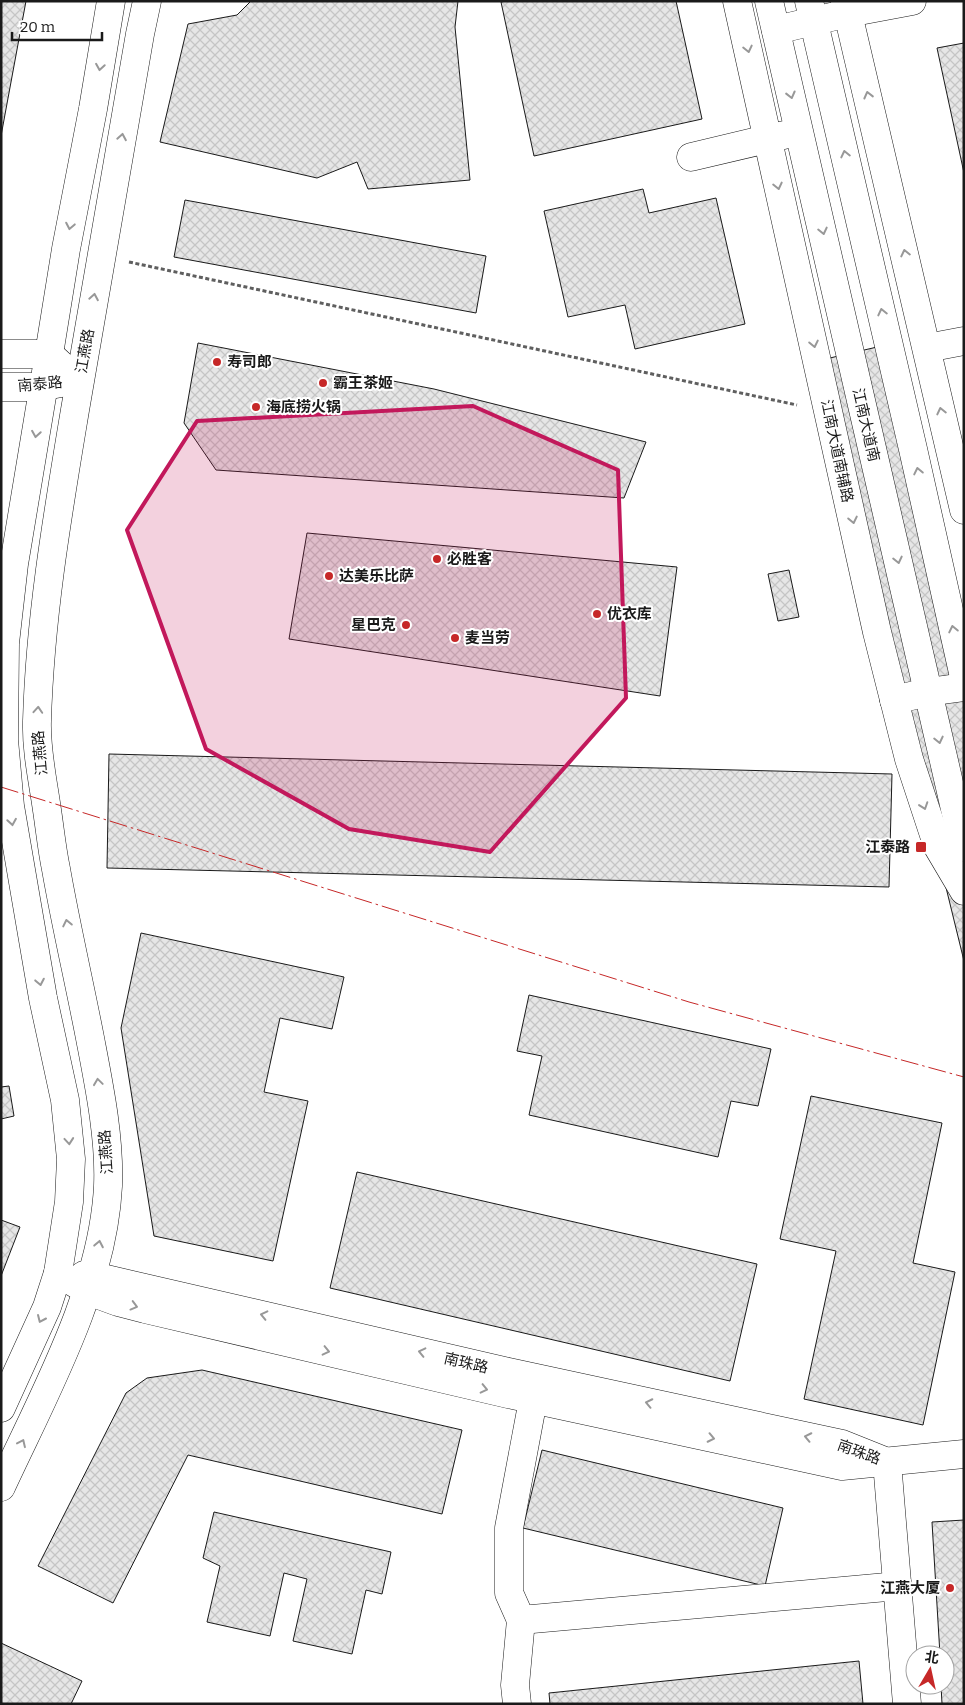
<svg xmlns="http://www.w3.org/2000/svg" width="965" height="1705" viewBox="0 0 965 1705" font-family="Bitter,'Noto Sans SC',serif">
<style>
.building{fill:url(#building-cross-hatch);stroke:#1a1a1a}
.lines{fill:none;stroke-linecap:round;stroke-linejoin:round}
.minor-casing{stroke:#1a1a1a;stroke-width:29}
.major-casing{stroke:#1a1a1a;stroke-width:29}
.path{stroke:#5f5f5f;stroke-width:3;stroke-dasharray:4 2.5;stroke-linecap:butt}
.minor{stroke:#fff;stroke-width:28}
.major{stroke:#fff;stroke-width:28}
.power{stroke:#c62828;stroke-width:1;stroke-dasharray:18 4 2.5 4;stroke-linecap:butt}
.oneway{stroke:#989898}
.marked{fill:#c2185b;fill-opacity:0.2;stroke:#c2185b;stroke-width:4;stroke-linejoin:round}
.poi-dot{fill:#c62828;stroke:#fff;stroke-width:2}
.labels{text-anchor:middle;stroke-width:4;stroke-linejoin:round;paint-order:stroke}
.street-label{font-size:15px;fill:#1a1a1a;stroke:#fff}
.poi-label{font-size:15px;font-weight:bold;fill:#1a1a1a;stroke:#fff;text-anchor:start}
</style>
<defs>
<pattern id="building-cross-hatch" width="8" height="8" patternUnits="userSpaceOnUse" patternTransform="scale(1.25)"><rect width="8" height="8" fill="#e6e6e6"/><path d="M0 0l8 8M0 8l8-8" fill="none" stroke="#c5c5c5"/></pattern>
</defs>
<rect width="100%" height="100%" fill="#fff"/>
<g class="building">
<polygon points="1,1 26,1 1,136"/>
<polygon points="251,1 458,1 455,27 470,180 368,189 357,162 317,178 160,142 188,24 237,15"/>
<polygon points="506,1 676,1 702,119 534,156 501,2"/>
<polygon points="964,43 964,173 937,48"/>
<polygon points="643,189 649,213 716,198 745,324 635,349 625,305 568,317 544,211"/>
<polygon points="185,200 486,256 476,313 174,257"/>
<polygon points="198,343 434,389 646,442 624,498 216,470 184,423"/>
<polygon points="890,344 964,647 964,961 817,361"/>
<polygon points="307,533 677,567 660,696 289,639"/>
<polygon points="789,570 799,617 778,621 768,574"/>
<polygon points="109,754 892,774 889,887 107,868"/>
<polygon points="141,933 344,977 332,1029 280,1018 264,1092 308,1101 273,1261 154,1236 121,1028"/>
<polygon points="529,995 771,1049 758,1106 731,1101 718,1157 529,1115 542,1056 517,1051"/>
<polygon points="9,1086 14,1116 1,1119 1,1087"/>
<polygon points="811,1096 942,1123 913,1263 955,1272 923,1425 804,1399 836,1251 780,1239"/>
<polygon points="357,1172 757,1264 730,1381 330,1288"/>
<polygon points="1,1220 20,1227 1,1276"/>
<polygon points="202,1370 462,1430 442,1514 188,1455 113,1603 38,1566 126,1393 147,1378"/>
<polygon points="542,1450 783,1508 765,1586 523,1528"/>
<polygon points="214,1512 391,1552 382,1594 366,1590 352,1654 293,1641 307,1579 284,1573 270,1636 207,1622 220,1566 203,1558"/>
<polygon points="964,1520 964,1704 942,1704 941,1685 945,1685 945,1655 940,1655 932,1522"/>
<polygon points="1,1643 82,1681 71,1704 1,1704"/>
<polygon points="859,1661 863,1704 550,1704 549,1693"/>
</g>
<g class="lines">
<g class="minor-casing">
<g id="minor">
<polyline points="737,1 877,632 909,759 938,847 964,891"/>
<polyline points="809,1 913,449 964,677"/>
<polyline points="845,1 964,510"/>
<polyline points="776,30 848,13 912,1"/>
<polyline points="691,157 784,135"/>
<polyline points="927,348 964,341"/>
<polyline points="894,700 928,692 964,687"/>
<polyline points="58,1273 88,1291 118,1302 145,1309 508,1394 842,1466 964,1454"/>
<polyline points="84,1275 93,1276 508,1372 842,1444 882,1460"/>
<polyline points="533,1400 509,1528 509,1593 521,1620 898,1586"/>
<polyline points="887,1462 907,1704"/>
<polyline points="517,1704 515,1685 521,1620"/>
</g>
</g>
<g class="major-casing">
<g id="major">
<polyline points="769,1 964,848"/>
<polyline points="1,354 49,354 61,365"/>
<polyline points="1,387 39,387 61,383"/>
<polyline points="1,1408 47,1307 58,1273 69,1202 71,1159 65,1100 43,998 10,806 4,740 5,643 14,564 49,354 66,249 93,109 111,1"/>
<path d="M1 1487C44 1394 103 1289 108 1186 110 1138 99 1085 90 1038 79 981 66 926 56 869 52 850 50 830 47 810 43 781 36 751 37 721 40 616 58 512 75 410 96 284 118 159 140 34L147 1"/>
</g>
</g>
<polyline class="path" points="129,262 797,405"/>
<use href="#minor" class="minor"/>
<use href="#major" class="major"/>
<polyline class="power" points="1,787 689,1002 964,1077"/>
</g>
<defs><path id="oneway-chevron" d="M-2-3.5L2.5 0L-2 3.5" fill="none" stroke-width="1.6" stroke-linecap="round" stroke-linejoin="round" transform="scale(1.25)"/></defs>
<g class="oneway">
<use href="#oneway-chevron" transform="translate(748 49) rotate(77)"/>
<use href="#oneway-chevron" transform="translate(100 67) rotate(99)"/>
<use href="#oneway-chevron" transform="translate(791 95) rotate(76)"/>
<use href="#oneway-chevron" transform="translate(868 95) rotate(-104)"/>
<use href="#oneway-chevron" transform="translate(122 137) rotate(-80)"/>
<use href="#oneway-chevron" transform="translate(845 154) rotate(-103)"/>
<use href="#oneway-chevron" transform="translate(778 186) rotate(77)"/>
<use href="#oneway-chevron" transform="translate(70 226) rotate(101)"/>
<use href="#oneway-chevron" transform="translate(823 231) rotate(77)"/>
<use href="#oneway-chevron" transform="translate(905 253) rotate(-103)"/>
<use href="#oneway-chevron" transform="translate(94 297) rotate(-80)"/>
<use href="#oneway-chevron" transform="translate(882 312) rotate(-103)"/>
<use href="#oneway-chevron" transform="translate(814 344) rotate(78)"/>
<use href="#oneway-chevron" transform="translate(941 411) rotate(-103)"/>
<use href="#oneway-chevron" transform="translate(36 434) rotate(99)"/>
<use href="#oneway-chevron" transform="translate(918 471) rotate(-102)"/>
<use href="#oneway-chevron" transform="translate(853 520) rotate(78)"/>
<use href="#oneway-chevron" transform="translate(898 560) rotate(77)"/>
<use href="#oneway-chevron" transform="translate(953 629) rotate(-102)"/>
<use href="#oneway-chevron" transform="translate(38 710) rotate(-86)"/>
<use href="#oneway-chevron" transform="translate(939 740) rotate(77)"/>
<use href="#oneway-chevron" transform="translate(924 806) rotate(71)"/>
<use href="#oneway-chevron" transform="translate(12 822) rotate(81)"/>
<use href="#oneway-chevron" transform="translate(67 923) rotate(-102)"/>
<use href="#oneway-chevron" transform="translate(40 982) rotate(79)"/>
<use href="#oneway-chevron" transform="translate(98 1082) rotate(-98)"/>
<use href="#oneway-chevron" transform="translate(69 1141) rotate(85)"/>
<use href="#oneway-chevron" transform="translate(99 1244) rotate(-79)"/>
<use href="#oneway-chevron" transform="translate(134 1306) rotate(15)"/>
<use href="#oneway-chevron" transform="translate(264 1315) rotate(-167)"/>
<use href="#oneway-chevron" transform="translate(41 1319) rotate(114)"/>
<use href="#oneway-chevron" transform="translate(326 1351) rotate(13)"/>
<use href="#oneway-chevron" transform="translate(422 1352) rotate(-167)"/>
<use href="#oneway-chevron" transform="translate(484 1389) rotate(13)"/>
<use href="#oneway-chevron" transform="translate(649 1403) rotate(-168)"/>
<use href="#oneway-chevron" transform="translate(808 1437) rotate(-168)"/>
<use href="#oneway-chevron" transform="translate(711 1438) rotate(12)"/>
<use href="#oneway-chevron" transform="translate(22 1443) rotate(-65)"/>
</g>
<path class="marked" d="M473 406 618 470 626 698 490 852 349 829 206 749 127 530 197 421Z"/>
<g class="poi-dot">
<circle cx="217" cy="362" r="5"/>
<circle cx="323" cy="383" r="5"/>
<circle cx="256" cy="407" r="5"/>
<circle cx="437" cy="559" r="5"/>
<circle cx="329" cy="576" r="5"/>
<circle cx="597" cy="614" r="5"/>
<circle cx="406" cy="625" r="5"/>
<circle cx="455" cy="638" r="5"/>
<rect x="915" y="841" width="12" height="12" rx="2.5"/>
<circle cx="950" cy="1588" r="5"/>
</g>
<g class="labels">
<g class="street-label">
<text transform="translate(85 351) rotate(-80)" y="5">江燕路</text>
<text transform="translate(40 384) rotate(-5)" y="5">南泰路</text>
<text transform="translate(866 425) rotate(77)" y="5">江南大道南</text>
<text transform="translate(837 451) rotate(78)" y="5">江南大道南辅路</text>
<text transform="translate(40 753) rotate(-95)" y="5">江燕路</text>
<text transform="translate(106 1152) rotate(-94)" y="5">江燕路</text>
<text transform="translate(466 1363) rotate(13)" y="5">南珠路</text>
<text transform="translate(859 1452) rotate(20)" y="5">南珠路</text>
</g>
<g class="poi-label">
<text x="227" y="367">寿司郎</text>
<text x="333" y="388">霸王茶姬</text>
<text x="266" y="412">海底捞火锅</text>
<text x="447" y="564">必胜客</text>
<text x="339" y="581">达美乐比萨</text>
<text x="607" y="619">优衣库</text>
<text x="396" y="630" text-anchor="end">星巴克</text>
<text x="465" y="643">麦当劳</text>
<text x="910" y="852" text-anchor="end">江泰路</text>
<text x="940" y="1593" text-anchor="end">江燕大厦</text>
</g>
</g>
<rect width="965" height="1705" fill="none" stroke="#1a1a1a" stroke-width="5"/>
<g transform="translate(930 1670) rotate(9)"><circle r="24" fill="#ffffff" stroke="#a3a3a3"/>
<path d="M0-4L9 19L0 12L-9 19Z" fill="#c62828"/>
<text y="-8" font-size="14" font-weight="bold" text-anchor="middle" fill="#1a1a1a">北</text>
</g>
<path d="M12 32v8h90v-8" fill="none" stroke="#1a1a1a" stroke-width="2.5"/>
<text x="20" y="32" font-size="15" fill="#1a1a1a" stroke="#ffffff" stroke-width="4" paint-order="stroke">20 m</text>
</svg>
